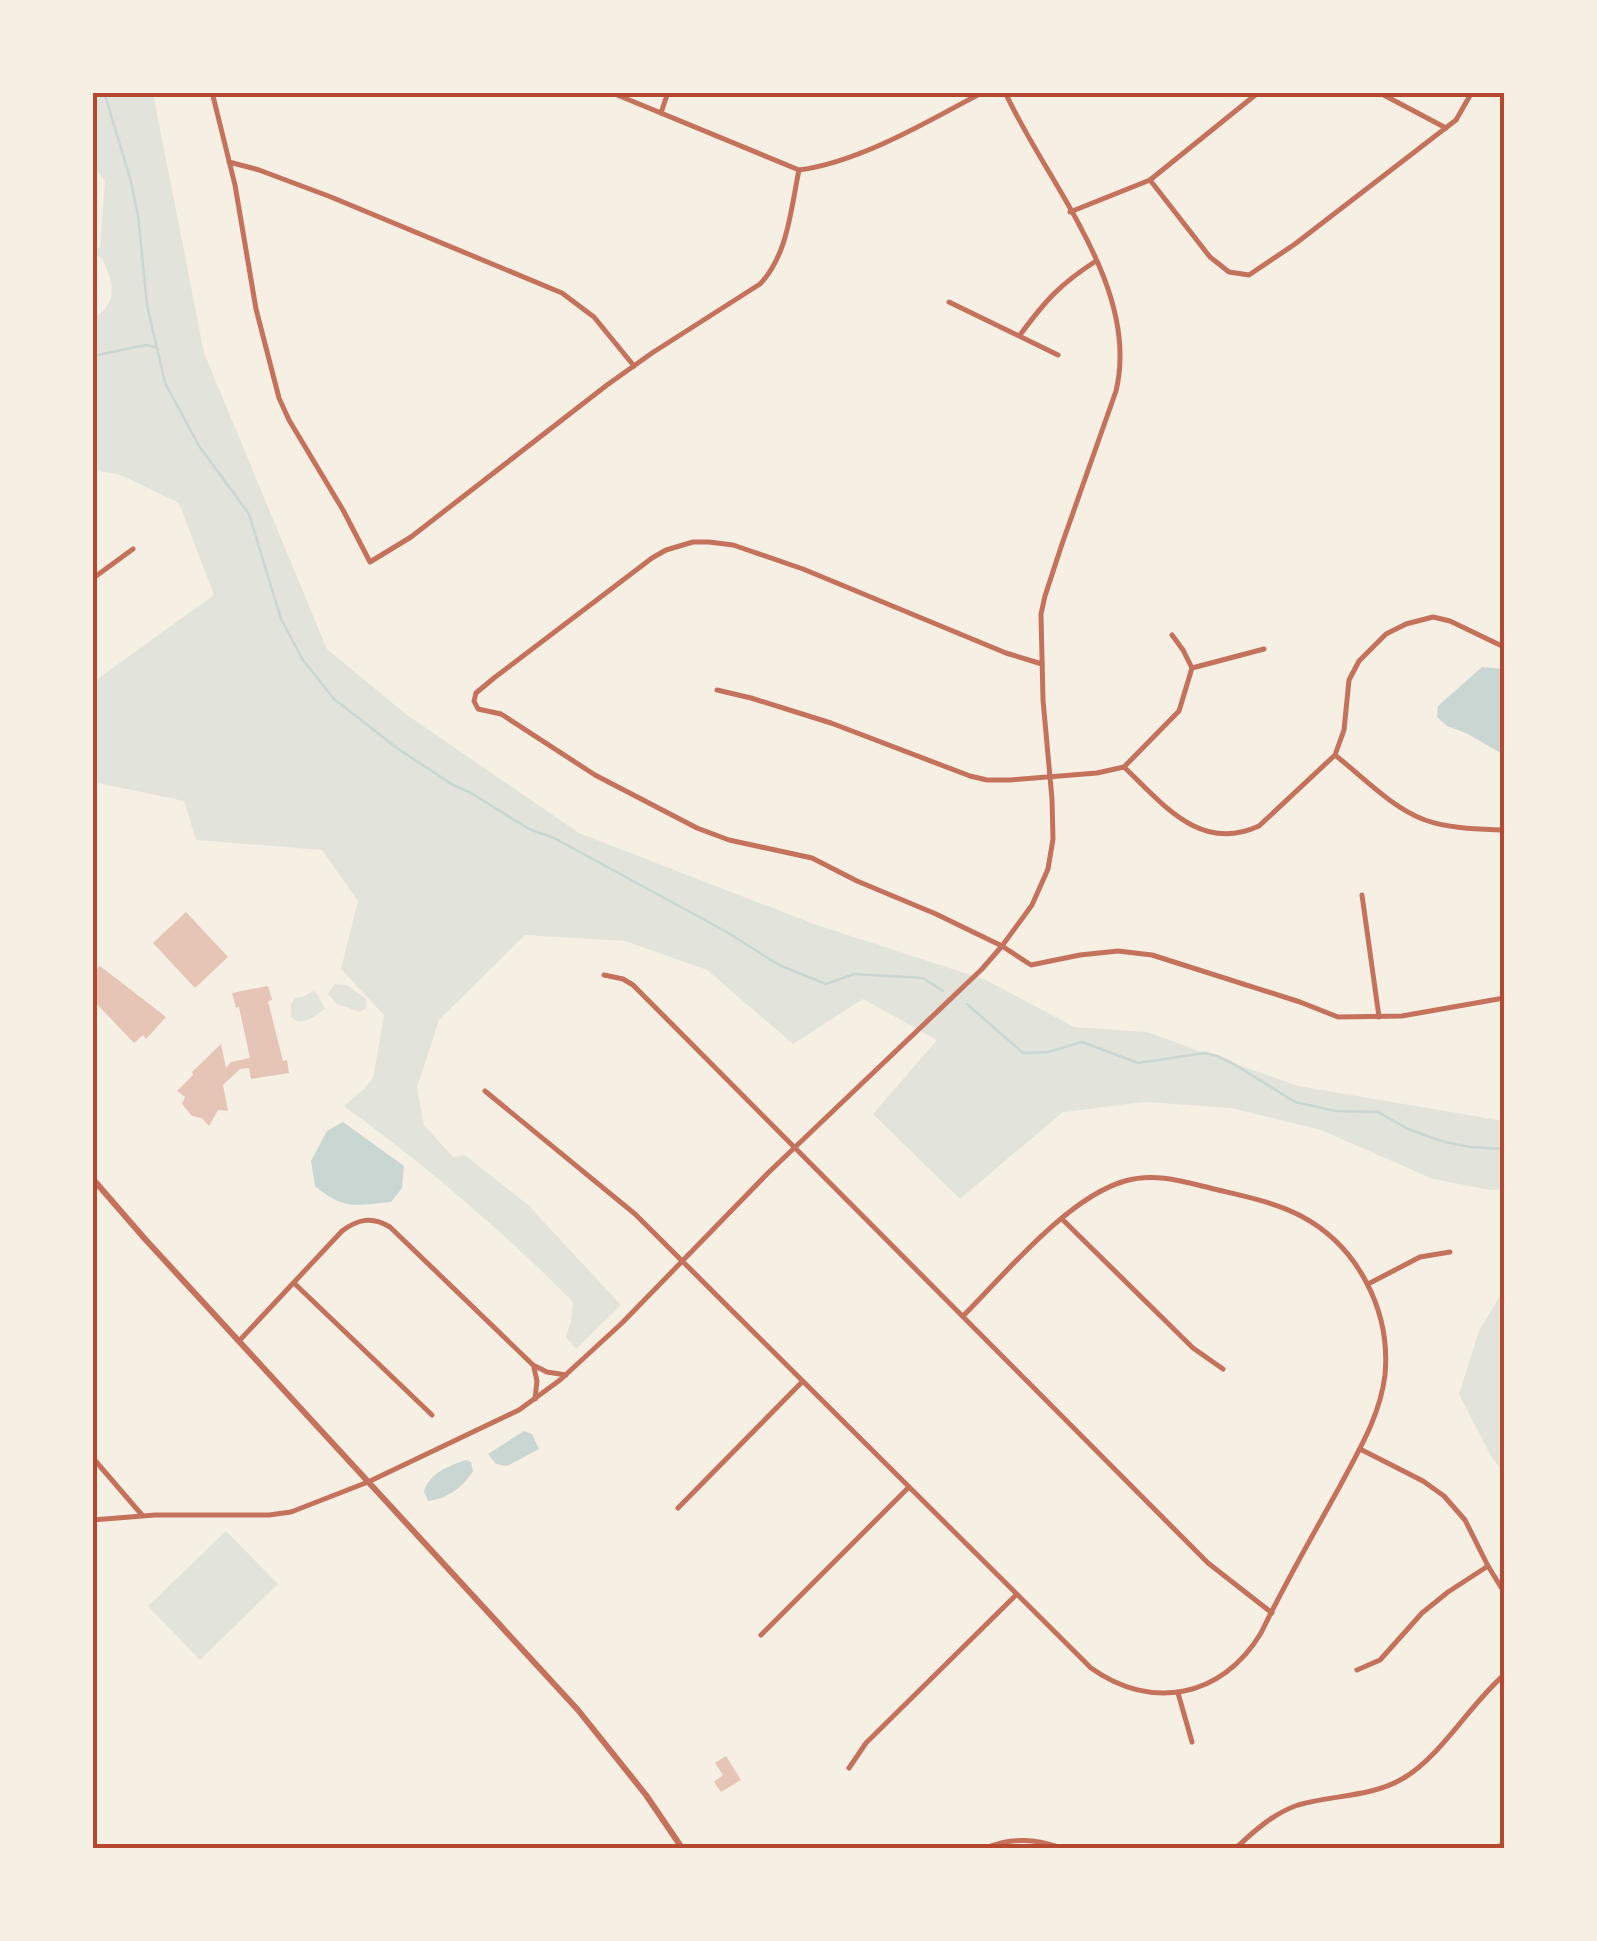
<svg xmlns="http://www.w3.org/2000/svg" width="1597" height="1941" viewBox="0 0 1597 1941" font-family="'Fira Sans',sans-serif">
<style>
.green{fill:#e2e4dc}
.water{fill:#c9d6d2}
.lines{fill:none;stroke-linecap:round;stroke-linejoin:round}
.stream{stroke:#c9d6d2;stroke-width:2.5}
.building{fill:#e6c5b7}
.minor{stroke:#c5725c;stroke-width:5}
.tertiary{stroke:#c5725c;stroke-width:6}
.neatline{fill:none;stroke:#b5482f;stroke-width:4}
</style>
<rect width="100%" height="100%" fill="#f6efe4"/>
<g class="green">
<path d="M93 93H153L204 353 327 649 407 715 579 833 814 924 986 980 1074 1027 1147 1032 1298 1086 1504 1121V1189L1491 1190 1433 1179 1321 1130 1231 1108 1146 1102 1063 1112 960 1199 873 1114 937 1040 863 999 793 1044 707 970 625 941 525 935 439 1020 417 1088 424 1125 453 1157 465 1155 528 1205 621 1305 576 1349 566 1337 571 1321 573 1302C502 1230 426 1166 344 1106L364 1089 373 1078 384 1015 341 969 358 901 322 850 196 840 184 801 98 783 93 787V682L214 595 179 503 121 475 94 470 93 467V318C120 304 113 279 101 257L93 255V250L100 247 105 181 93 167Z"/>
<polygon points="335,984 347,985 366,999 366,1008 360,1012 337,1004 328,994"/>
<path d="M314 991 318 995 325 1009C314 1016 302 1028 291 1017V1004L295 998 302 997Z"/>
<polygon points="1504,1289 1504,1473 1491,1456 1459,1394 1479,1331"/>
<polygon points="226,1531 278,1584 200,1660 148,1606"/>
</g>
<g class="water">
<polygon points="1482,667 1504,669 1504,755 1466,733 1447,726 1437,717 1438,706"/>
<path d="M343 1122 404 1166 402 1188 391 1202C355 1205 345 1211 315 1186L311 1161 327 1131Z"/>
<polygon points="524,1431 532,1434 539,1449 507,1466 496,1464 488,1454"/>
<path d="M466 1460 471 1462 473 1471C463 1487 447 1499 428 1501L424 1491C430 1473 448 1466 466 1460Z"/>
</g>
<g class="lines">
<g class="stream">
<polyline points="104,92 130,178 138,215 147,305 165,383 199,446 249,514 281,619 303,660 334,699 397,748 453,785 471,793 529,829 554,838 725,931 779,965 826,984 854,974 923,978 943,991"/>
<polyline points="92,356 146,345 155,347"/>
<polyline points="967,1004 1023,1053 1048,1052 1082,1042 1138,1063 1205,1053 1217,1056 1232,1063 1295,1102 1336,1111 1378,1112 1408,1129 1444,1142 1470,1147 1504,1149"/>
</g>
</g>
<g class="building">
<polygon points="186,912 228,957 195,988 153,943"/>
<polygon points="100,966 166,1017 146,1039 143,1035 134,1043 92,999 92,990 96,987 92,983 92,973"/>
<polygon points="268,986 272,1000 268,1001 283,1061 287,1060 289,1073 251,1079 249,1068 240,1069 223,1085 228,1111 218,1110 209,1126 202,1118 192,1116 182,1104 185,1097 177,1091 193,1075 192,1072 221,1044 226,1068 231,1062 250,1058 239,1007 236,1008 232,993"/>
<polygon points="726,1756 741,1780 721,1792 714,1782 723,1775 715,1763"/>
</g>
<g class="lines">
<g class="minor">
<path d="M212 92 235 185 256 309 279 398 289 420 343 510 370 562 411 537 607 385 652 353 760 284C788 255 791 208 799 170"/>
<path d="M610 92 799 170C860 162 929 121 983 92"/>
<polyline points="1378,92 1446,128"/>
<polyline points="661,113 668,92"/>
<polyline points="229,162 259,170 331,197 562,293 594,317 634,366"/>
<polyline points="1150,180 1210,257 1229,272 1249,275 1295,244 1456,120 1472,92"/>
<polyline points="1070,212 1150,180 1259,92"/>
<polyline points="949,302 1058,355"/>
<path d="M1020 335C1045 301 1060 284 1096 261"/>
<polyline points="92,579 133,549"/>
<polyline points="1042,664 1006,653 803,569 733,545 709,542 693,542 666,550 652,558 494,678 476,693 474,701 478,709 501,714 595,775 697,828 729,840 812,858 857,881 936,914 1002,946 1031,965 1080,955 1118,951 1152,955 1300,1002 1338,1017 1402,1016 1504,998"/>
<polyline points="1192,668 1264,649"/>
<polyline points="717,690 751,698 831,723 970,776 987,780 1010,780 1097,773 1124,767 1179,711 1192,668 1183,650 1172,635"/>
<path d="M1335 755C1363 777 1392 808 1425 820 1450 829 1479 829 1504 830"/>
<path d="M1124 767C1163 804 1200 853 1259 826L1335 755 1344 730 1349 680 1359 661 1386 634 1406 624 1433 617 1450 621 1504 647"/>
<polyline points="1362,895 1379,1017"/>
<polyline points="604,975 623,979 633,985 1208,1563 1272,1613"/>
<path d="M485 1091 635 1214 1091 1668C1151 1711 1222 1698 1261 1633 1285 1583 1313 1535 1340 1486 1359 1450 1380 1416 1385 1375 1391 1311 1358 1246 1301 1216 1274 1202 1243 1196 1214 1189 1185 1182 1155 1172 1125 1181 1068 1197 1005 1274 963 1316"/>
<polyline points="1062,1219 1193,1348 1223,1369"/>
<polyline points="294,1283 432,1415"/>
<polyline points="1368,1284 1420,1257 1450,1252"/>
<path d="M239 1341 342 1231C358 1219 372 1216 390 1227L533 1365 547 1372 566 1375"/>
<polyline points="534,1368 537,1381 535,1399"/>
<polyline points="1360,1449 1423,1481 1444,1496 1465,1520 1488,1566 1504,1592"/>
<polyline points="92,1457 142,1515"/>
<polyline points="678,1508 802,1382"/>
<path d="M92 1520 155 1515H269L291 1512 368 1482 519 1410 560 1380 622 1323 769 1172 982 969 1002 946 1032 905 1048 869 1053 839 1052 799 1043 700 1041 614 1045 596 1062 544 1116 391C1141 287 1046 182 1005 92"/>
<polyline points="761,1635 908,1488"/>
<polyline points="1357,1670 1380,1660 1422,1613 1448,1592 1488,1566"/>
<polyline points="1178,1693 1192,1742"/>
<polyline points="849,1768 866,1743 1016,1595"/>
<polyline points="1495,1847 1504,1845"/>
<path d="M986 1848C1013 1837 1035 1839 1062 1848"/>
<path d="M1236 1848C1254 1831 1274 1813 1298 1805 1332 1795 1371 1797 1402 1779 1439 1759 1470 1704 1504 1675"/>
</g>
<polyline class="tertiary" points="92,1178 145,1239 578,1710 646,1795 682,1848"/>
</g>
<rect width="1597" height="1941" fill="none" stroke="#f6efe4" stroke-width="190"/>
<rect x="95" y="95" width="1407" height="1751" class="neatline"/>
</svg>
